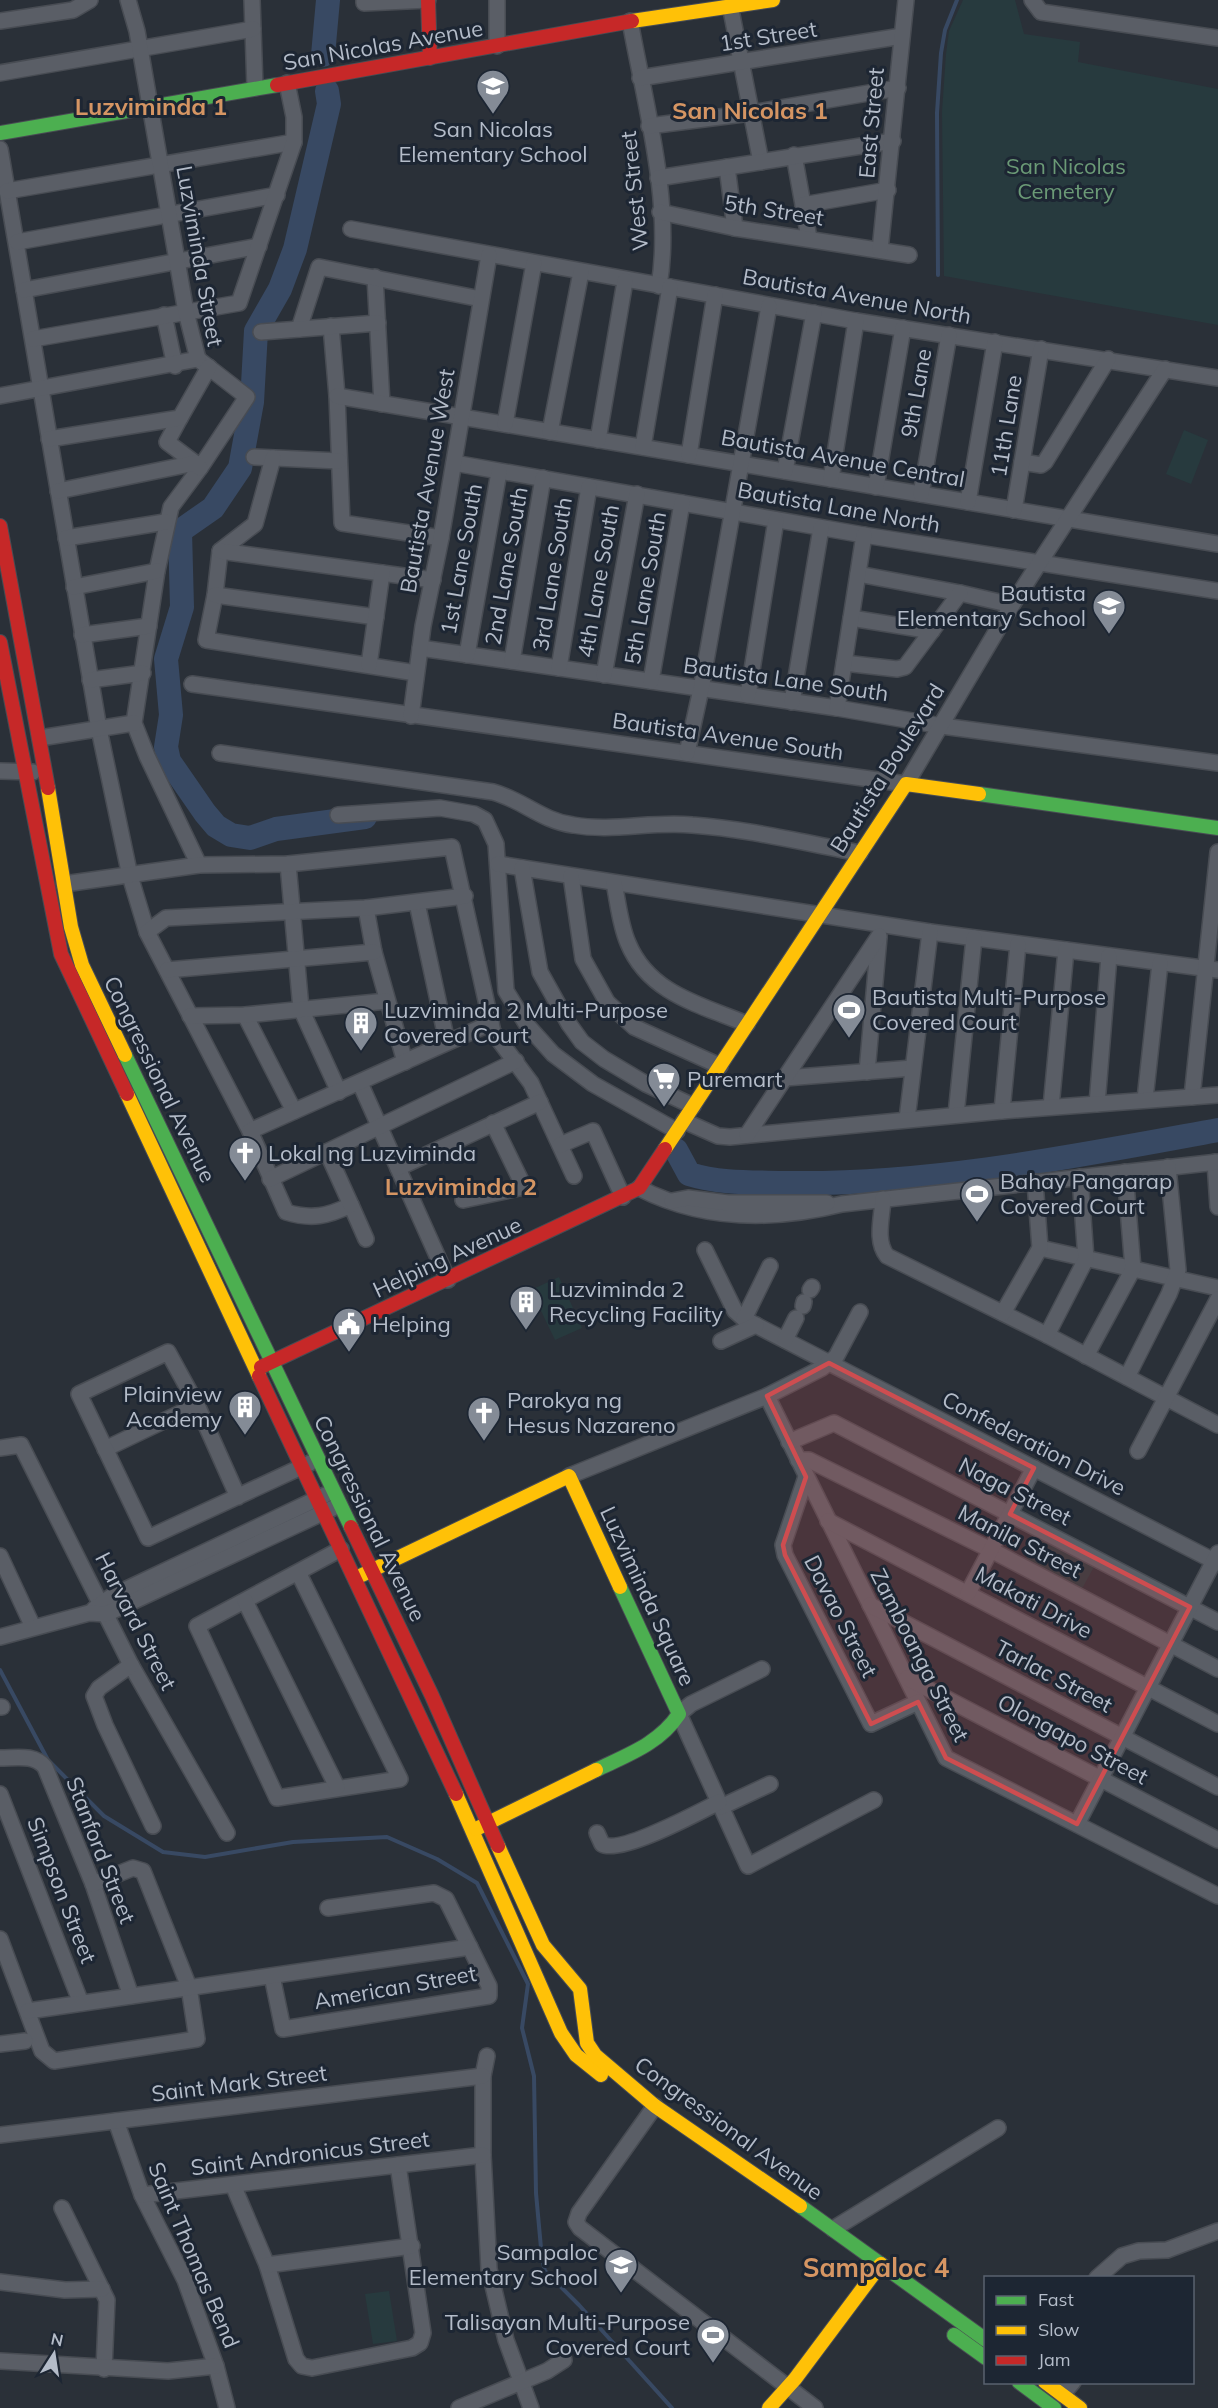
<svg xmlns="http://www.w3.org/2000/svg" width="1218" height="2408" viewBox="0 0 1218 2408" font-family="Mulish,sans-serif">
<style>
.green{fill:#273a3e}
.lines{fill:none;stroke-linecap:round;stroke-linejoin:round}
.stream{stroke:#384963;stroke-width:4}
.river{stroke:#384963;stroke-width:24}
.street-casing{stroke:#484c53;stroke-width:18}
.fast-casing{stroke:#484c53;stroke-width:16}
.slow-casing{stroke:#484c53;stroke-width:16}
.jam-casing{stroke:#484c53;stroke-width:16}
.street{stroke:#5a5e66;stroke-width:15}
.fast{stroke:#4caf50;stroke-width:14}
.slow{stroke:#ffc107;stroke-width:14}
.jam{stroke:#c62828;stroke-width:14}
.marked{fill:#ce4d50;fill-opacity:0.2;stroke:#ce4d50;stroke-width:4.5;stroke-linejoin:round}
.labels{text-anchor:middle;stroke-width:6;stroke-linejoin:round;paint-order:stroke}
.street-label{font-size:22px;fill:#b4bcc9;stroke:#1d2633}
.poi-label{font-size:22px;fill:#b4bcc9;stroke:#1d2633;text-anchor:start}
.park-label{font-size:22px;fill:#6b9a76;stroke:#1d2633}
.neighbourhood-label{font-size:24px;font-weight:bold;fill:#d59563;stroke:#1d2633}
.quarter-label{font-size:26px;font-weight:bold;fill:#d59563;stroke:#1d2633}
</style>
<rect width="100%" height="100%" fill="#2a3038"/>
<g class="green">
<polygon points="963,0 1015,0 1024,34 1080,42 1078,62 1218,89 1218,325 944,276 942,112 946,54 949,31"/>
<polygon points="1184,430 1208,440 1191,484 1166,474"/>
<polygon points="559,1277 582,1328 555,1340 531,1290"/>
<polygon points="1039,1534 1095,1565 1079,1594 1023,1564"/>
<polygon points="389,2291 397,2341 373,2344 365,2294"/>
</g>
<g class="lines">
<g class="stream">
<polyline points="938,275 937,113 941,53 945,30 957,0"/>
<polyline points="0,1670 48,1760 104,1816 163,1852 205,1857 293,1842 387,1837 437,1859 477,1883 528,1984 522,2028 534,2076 536,2193 542,2259 545,2271 579,2305 672,2408"/>
</g>
<g class="river">
<polyline points="323,55 328,0"/>
<polyline points="327,91 329,104 295,249 280,289 256,331 252,402 240,468 213,508 180,531 182,607 166,659 171,715 166,747 169,761 205,813 216,826 231,835 250,838 276,829 365,817"/>
<path d="M676 1150 689 1174C721 1184 754 1182 788 1183 932 1185 1076 1156 1218 1130"/>
</g>
<g class="street-casing">
<g id="street">
<polyline points="252,0 255,88"/>
<polyline points="364,0 364,3 428,0"/>
<polyline points="729,0 761,162"/>
<polyline points="1032,0 1041,12 1218,38"/>
<polyline points="0,21 73,10 90,0"/>
<path d="M630 21C645 104 673 203 659 286"/>
<polyline points="497,46 497,0"/>
<polyline points="0,73 253,29"/>
<polyline points="640,78 902,36"/>
<polyline points="649,126 751,113 898,88"/>
<path d="M0 149 99 729 130 876 147 932 250 1131 286 1212C312 1220 328 1216 351 1205L366 1239"/>
<polyline points="794,155 809,238"/>
<polyline points="727,167 735,228"/>
<polyline points="658,178 893,141"/>
<polyline points="7,191 294,142"/>
<polyline points="803,205 888,190"/>
<polyline points="660,212 735,228 909,255"/>
<polyline points="351,229 856,321 1218,378"/>
<polyline points="17,242 277,195"/>
<polyline points="880,250 906,0"/>
<polyline points="375,277 382,404"/>
<polyline points="24,290 259,246"/>
<polyline points="164,315 175,366"/>
<polyline points="331,326 337,396 342,523 441,538"/>
<polyline points="299,329 319,267 481,299"/>
<polyline points="261,332 378,323"/>
<polyline points="33,339 239,303 294,142 294,117 287,83"/>
<polyline points="198,359 247,397 200,468 171,507 157,571 134,723 147,756 199,865"/>
<polyline points="0,396 198,359 186,312 137,31 128,0"/>
<polyline points="337,396 1218,544"/>
<polyline points="180,418 167,442 195,463"/>
<polyline points="505,424 534,263"/>
<polyline points="550,432 581,272"/>
<polyline points="49,439 180,418 209,367"/>
<polyline points="598,440 625,281"/>
<polyline points="643,447 670,287"/>
<polyline points="689,455 715,295"/>
<polyline points="254,457 339,461"/>
<polyline points="273,458 255,524 220,551 215,595 206,640 416,673"/>
<polyline points="1022,462 1041,465 1045,462 1108,359"/>
<polyline points="454,463 864,535 1218,591"/>
<polyline points="785,471 814,313"/>
<polyline points="831,479 856,321"/>
<polyline points="876,487 903,328"/>
<polyline points="58,491 195,463 200,468"/>
<polyline points="921,494 949,335"/>
<polyline points="968,502 995,342"/>
<polyline points="1014,510 1041,349"/>
<polyline points="66,538 165,522"/>
<polyline points="220,551 433,580"/>
<polyline points="858,574 960,593 1012,605"/>
<polyline points="74,587 157,571"/>
<polyline points="215,595 376,617"/>
<polyline points="851,618 932,631"/>
<polyline points="82,635 149,626"/>
<polyline points="420,648 837,708 942,726 1218,763"/>
<polyline points="467,655 499,472"/>
<polyline points="512,661 543,478"/>
<polyline points="844,663 897,669 905,667 960,593"/>
<polyline points="369,665 382,573"/>
<polyline points="559,668 589,487"/>
<polyline points="604,675 637,494"/>
<polyline points="90,680 143,673"/>
<polyline points="651,681 682,503"/>
<polyline points="192,684 906,784 1012,605 1165,369"/>
<polyline points="748,695 776,520"/>
<polyline points="792,702 821,528"/>
<polyline points="837,708 864,535"/>
<polyline points="411,716 423,626 441,538 489,255"/>
<polyline points="40,738 134,723"/>
<path d="M220 753 493 792C523 800 542 821 573 825 613 832 652 821 692 825 748 829 805 843 860 853"/>
<polyline points="687,753 701,689 769,306"/>
<polyline points="0,771 33,772"/>
<polyline points="338,815 440,808 474,814 485,820 496,844 506,991 527,1025 553,1054 593,1084 677,1131"/>
<polyline points="288,864 301,1009 339,1092"/>
<polyline points="498,864 930,932 1218,970"/>
<polyline points="522,868 540,972 569,1024 582,1042 604,1059 646,1084 693,1106"/>
<polyline points="571,876 583,959 607,1002 634,1027 720,1066"/>
<path d="M614 883C618 902 620 925 628 943 649 994 701 1005 747 1024"/>
<polyline points="64,884 199,865 288,864 452,847 493,1032 531,1083 574,1176"/>
<polyline points="417,903 447,1042"/>
<polyline points="366,908 374,952 405,1062"/>
<polyline points="147,932 166,918 366,908 465,896"/>
<polyline points="167,970 374,952"/>
<polyline points="245,1015 294,1111"/>
<polyline points="190,1016 245,1015 387,1001"/>
<polyline points="867,1072 879,937"/>
<polyline points="785,1078 913,1068"/>
<polyline points="360,1083 448,1280"/>
<polyline points="1192,1097 1218,852"/>
<polyline points="1145,1099 1160,963"/>
<polyline points="1097,1104 1109,956"/>
<polyline points="1051,1107 1066,950"/>
<polyline points="1002,1111 1018,944"/>
<polyline points="956,1115 974,938"/>
<polyline points="907,1119 930,932"/>
<polyline points="684,1121 718,1136 730,1137 1002,1111 1218,1095"/>
<polyline points="250,1131 491,1023"/>
<polyline points="747,1135 879,936"/>
<polyline points="560,1145 593,1131 623,1197"/>
<polyline points="327,1152 351,1205"/>
<polyline points="1215,1162 1218,1207"/>
<polyline points="398,1168 540,1102"/>
<polyline points="270,1179 516,1061"/>
<path d="M639 1188C703 1221 773 1221 842 1204L1218 1162"/>
<path d="M883 1199C882 1218 875 1241 887 1256L1047 1335 1218 1425"/>
<polyline points="463,1200 524,1187 493,1123"/>
<polyline points="672,1201 688,1198 728,1203 827,1203"/>
<polyline points="1040,1248 1218,1288"/>
<polyline points="705,1250 735,1311 744,1319 1218,1563"/>
<polyline points="810,1290 812,1287"/>
<polyline points="803,1306 804,1302"/>
<polyline points="1003,1313 1040,1248 1035,1182"/>
<polyline points="744,1319 770,1266"/>
<polyline points="1047,1335 1086,1259 1080,1177"/>
<polyline points="785,1340 796,1318"/>
<polyline points="721,1341 756,1325"/>
<polyline points="1086,1356 1133,1269 1125,1172"/>
<polyline points="1127,1377 1169,1294 1178,1270 1168,1167"/>
<polyline points="767,1396 946,1758 1218,1896"/>
<polyline points="789,1442 834,1423 1218,1622"/>
<polyline points="0,1448 21,1445 131,1665 227,1833"/>
<polyline points="105,1449 197,1405"/>
<polyline points="1138,1451 1218,1299"/>
<polyline points="798,1460 809,1460 991,1550 1218,1669"/>
<polyline points="569,1476 767,1396 822,1368 836,1357 860,1312"/>
<polyline points="806,1477 783,1545 785,1555 871,1724 918,1702"/>
<polyline points="238,1497 197,1405 168,1352 79,1394 148,1538 310,1463"/>
<polyline points="828,1521 1218,1724"/>
<polyline points="0,1556 33,1627"/>
<polyline points="299,1574 400,1779 277,1798 197,1626 341,1549"/>
<polyline points="968,1593 1034,1468"/>
<polyline points="245,1601 337,1787"/>
<polyline points="870,1605 1218,1787"/>
<polyline points="94,1609 112,1596 325,1495"/>
<polyline points="0,1637 89,1613 106,1614 333,1508"/>
<polyline points="131,1665 99,1688 94,1696 105,1725 153,1826"/>
<polyline points="762,1669 691,1704 679,1714 748,1866 874,1800"/>
<polyline points="907,1678 1218,1840"/>
<polyline points="0,1707 2,1707"/>
<path d="M0 1758C17 1758 34 1754 45 1767L93 1884 131 1996"/>
<polyline points="0,1794 81,2003"/>
<polyline points="721,1807 770,1784"/>
<polyline points="1077,1824 1218,1553"/>
<path d="M597 1833 602 1844C620 1855 699 1812 719 1802"/>
<polyline points="0,1939 42,2051 54,2061 197,2039 189,1987 143,1871 133,1868 93,1884"/>
<polyline points="272,1976 283,2029 489,1996 489,1986 446,1899 434,1893 328,1908"/>
<polyline points="28,2011 470,1947"/>
<polyline points="0,2044 25,2041"/>
<polyline points="487,2056 483,2076 483,2155 489,2269 506,2340 531,2408"/>
<polyline points="655,2106 579,2213 576,2222 580,2228 815,2408"/>
<polyline points="116,2121 142,2195 185,2280 216,2366 227,2408"/>
<polyline points="0,2135 483,2076"/>
<polyline points="233,2185 267,2265 296,2359 302,2366 312,2368 412,2348 420,2343 423,2333 398,2165"/>
<polyline points="142,2195 483,2155"/>
<polyline points="62,2208 107,2300 104,2369"/>
<polyline points="833,2229 998,2128"/>
<polyline points="267,2265 412,2246"/>
<polyline points="1097,2278 1122,2256 1139,2251 1167,2250 1218,2231"/>
<polyline points="0,2282 65,2290 102,2289"/>
<polyline points="0,2361 168,2371 216,2366"/>
<polyline points="1062,2395 1073,2382"/>
<polyline points="459,2408 547,2371 564,2360"/>
</g>
</g>
<g class="fast-casing">
<g id="fast">
<polyline points="0,133 277,85"/>
<polyline points="979,794 1218,828"/>
<polyline points="125,1055 351,1527"/>
<path d="M596 1770C627 1755 659 1744 679 1714L620 1587"/>
<polyline points="800,2206 986,2340"/>
<polyline points="954,2335 986,2358"/>
<polyline points="1019,2382 1054,2408"/>
</g>
</g>
<g class="slow-casing">
<g id="slow">
<polyline points="632,21 773,0"/>
<polyline points="48,788 71,927 82,965 125,1055"/>
<polyline points="127,1094 259,1376"/>
<polyline points="665,1149 906,784 979,794"/>
<polyline points="362,1575 569,1476 620,1587"/>
<polyline points="456,1794 561,2033 576,2055 601,2075"/>
<polyline points="476,1829 596,1770"/>
<polyline points="498,1846 543,1945 580,1989 587,2043 595,2055 655,2106 800,2206"/>
<polyline points="1045,2382 1080,2408"/>
<polyline points="769,2408 795,2379 881,2264"/>
</g>
</g>
<g class="jam-casing">
<g id="jam">
<polyline points="428,0 430,58"/>
<polyline points="277,85 632,21"/>
<polyline points="0,526 48,788"/>
<polyline points="0,642 61,954 127,1094"/>
<polyline points="261,1367 639,1188 665,1149"/>
<polyline points="259,1376 456,1794"/>
<polyline points="351,1527 432,1696 498,1846"/>
</g>
</g>
<use href="#street" class="street"/>
<use href="#fast" class="fast"/>
<use href="#slow" class="slow"/>
<use href="#jam" class="jam"/>
</g>
<path class="marked" d="M829 1363 1034 1468 1010 1514 1190 1607 1077 1824 946 1758 918 1702 871 1724 785 1555 783 1545 806 1477 767 1396Z"/>
<defs>
<g id="school-pin" transform="scale(1.725)"><path d="M0 17L-7.5 6A9.5 9.5 0 1 1 7.5 6Z" fill="#848b96" stroke="#1d2633"/><path d="M0-5L7-2L0 1L-7-2ZM-4 1L0 2.5L4 1V4Q0 6-4 4Z" fill="#fff"/></g>
<g id="stadium-pin" transform="scale(1.725)"><path d="M0 17L-7.5 6A9.5 9.5 0 1 1 7.5 6Z" fill="#848b96" stroke="#1d2633"/><path d="M0-5a6.5 5 0 1 0 0 10a6.5 5 0 1 0 0-10ZM-3.5-1.8h7v3.6h-7Z" fill="#fff"/></g>
<g id="building-pin" transform="scale(1.725)"><path d="M0 17L-7.5 6A9.5 9.5 0 1 1 7.5 6Z" fill="#848b96" stroke="#1d2633"/><path d="M-4-6H4V6H1V3H-1V6H-4ZM-2.5-4.3h1.7v1.8h-1.7ZM.8-4.3h1.7v1.8H.8ZM-2.5-1h1.7V.8h-1.7ZM.8-1h1.7V.8H.8Z" fill="#fff"/></g>
<g id="supermarket-pin" transform="scale(1.725)"><path d="M0 17L-7.5 6A9.5 9.5 0 1 1 7.5 6Z" fill="#848b96" stroke="#1d2633"/><path d="M-6-5.5h2.5l.6 2H6L4.5 2H-2.5L-4.4-4H-6ZM-1.5 3.2a1.3 1.3 0 1 0 .1 0ZM3 3.2a1.3 1.3 0 1 0 .1 0Z" fill="#fff"/></g>
<g id="church-pin" transform="scale(1.725)"><path d="M0 17L-7.5 6A9.5 9.5 0 1 1 7.5 6Z" fill="#848b96" stroke="#1d2633"/><path d="M-1.2-6h2.4v3.5h3.3v2.4h-3.3V6h-2.4V-.1h-3.3v-2.4h3.3Z" fill="#fff"/></g>
<g id="civic-pin" transform="scale(1.725)"><path d="M0 17L-7.5 6A9.5 9.5 0 1 1 7.5 6Z" fill="#848b96" stroke="#1d2633"/><path d="M-.6-6.5H3V-4.5H.6V-3L4-1V1h2V6H-6V1h2V-1L-.6-3ZM-1.2 2.5V6h2.4V2.5Z" fill="#fff"/></g>
</defs>
<g fill-rule="evenodd">
<use href="#school-pin" x="493" y="86"/>
<use href="#school-pin" x="1109" y="606"/>
<use href="#stadium-pin" x="849" y="1010"/>
<use href="#building-pin" x="361" y="1023"/>
<use href="#supermarket-pin" x="664" y="1079"/>
<use href="#church-pin" x="245" y="1153"/>
<use href="#stadium-pin" x="977" y="1194"/>
<use href="#building-pin" x="526" y="1302"/>
<use href="#civic-pin" x="349" y="1324"/>
<use href="#building-pin" x="245" y="1407"/>
<use href="#church-pin" x="484" y="1413"/>
<use href="#school-pin" x="621" y="2265"/>
<use href="#stadium-pin" x="713" y="2335"/>
</g>
<g class="labels">
<g class="street-label">
<text transform="translate(768 36) rotate(-9)" y="8">1st Street</text>
<text transform="translate(383 45) rotate(-10)" y="8">San Nicolas Avenue</text>
<text transform="translate(871 123) rotate(-85)" y="8">East Street</text>
<text transform="translate(634 191) rotate(-96)" y="8">West Street</text>
<text transform="translate(774 210) rotate(9)" y="8">5th Street</text>
<text transform="translate(200 256) rotate(80)" y="8">Luzviminda Street</text>
<text transform="translate(857 296) rotate(10)" y="8">Bautista Avenue North</text>
<text transform="translate(916 393) rotate(-80)" y="8">9th Lane</text>
<text transform="translate(1006 426) rotate(-81)" y="8">11th Lane</text>
<text transform="translate(843 458) rotate(10)" y="8">Bautista Avenue Central</text>
<text transform="translate(427 481) rotate(-80)" y="8">Bautista Avenue West</text>
<text transform="translate(839 507) rotate(10)" y="8">Bautista Lane North</text>
<text transform="translate(461 559) rotate(-80)" y="8">1st Lane South</text>
<text transform="translate(506 566) rotate(-80)" y="8">2nd Lane South</text>
<text transform="translate(552 574) rotate(-81)" y="8">3rd Lane South</text>
<text transform="translate(598 581) rotate(-80)" y="8">4th Lane South</text>
<text transform="translate(645 588) rotate(-80)" y="8">5th Lane South</text>
<text transform="translate(786 679) rotate(8)" y="8">Bautista Lane South</text>
<text transform="translate(728 736) rotate(8)" y="8">Bautista Avenue South</text>
<text transform="translate(887 768) rotate(-58)" y="8">Bautista Boulevard</text>
<text transform="translate(160 1079) rotate(64)" y="8">Congressional Avenue</text>
<text transform="translate(447 1257) rotate(-25)" y="8">Helping Avenue</text>
<text transform="translate(1034 1443) rotate(27)" y="8">Confederation Drive</text>
<text transform="translate(1015 1491) rotate(27)" y="8">Naga Street</text>
<text transform="translate(370 1518) rotate(64)" y="8">Congressional Avenue</text>
<text transform="translate(1020 1541) rotate(27)" y="8">Manila Street</text>
<text transform="translate(648 1596) rotate(65)" y="8">Luzviminda Square</text>
<text transform="translate(1034 1602) rotate(28)" y="8">Makati Drive</text>
<text transform="translate(841 1616) rotate(63)" y="8">Davao Street</text>
<text transform="translate(136 1621) rotate(63)" y="8">Harvard Street</text>
<text transform="translate(920 1655) rotate(63)" y="8">Zamboanga Street</text>
<text transform="translate(1054 1676) rotate(28)" y="8">Tarlac Street</text>
<text transform="translate(1073 1739) rotate(28)" y="8">Olongapo Street</text>
<text transform="translate(101 1850) rotate(69)" y="8">Stanford Street</text>
<text transform="translate(62 1890) rotate(69)" y="8">Simpson Street</text>
<text transform="translate(395 1987) rotate(-10)" y="8">American Street</text>
<text transform="translate(239 2083) rotate(-7)" y="8">Saint Mark Street</text>
<text transform="translate(729 2128) rotate(36)" y="8">Congressional Avenue</text>
<text transform="translate(310 2153) rotate(-7)" y="8">Saint Andronicus Street</text>
<text transform="translate(194 2255) rotate(67)" y="8">Saint Thomas Bend</text>
</g>
<g class="poi-label">
<text x="493" y="137" text-anchor="middle">San Nicolas<tspan x="493" dy="25">Elementary School</tspan></text>
<text x="1086" y="601" text-anchor="end">Bautista<tspan x="1086" dy="25">Elementary School</tspan></text>
<text x="872" y="1005">Bautista Multi-Purpose<tspan x="872" dy="25">Covered Court</tspan></text>
<text x="384" y="1018">Luzviminda 2 Multi-Purpose<tspan x="384" dy="25">Covered Court</tspan></text>
<text x="687" y="1087">Puremart</text>
<text x="268" y="1161">Lokal ng Luzviminda</text>
<text x="1000" y="1189">Bahay Pangarap<tspan x="1000" dy="25">Covered Court</tspan></text>
<text x="549" y="1297">Luzviminda 2<tspan x="549" dy="25">Recycling Facility</tspan></text>
<text x="372" y="1332">Helping</text>
<text x="222" y="1402" text-anchor="end">Plainview<tspan x="222" dy="25">Academy</tspan></text>
<text x="507" y="1408">Parokya ng<tspan x="507" dy="25">Hesus Nazareno</tspan></text>
<text x="598" y="2260" text-anchor="end">Sampaloc<tspan x="598" dy="25">Elementary School</tspan></text>
<text x="690" y="2330" text-anchor="end">Talisayan Multi-Purpose<tspan x="690" dy="25">Covered Court</tspan></text>
</g>
<g class="park-label">
<text x="1066" y="174">San Nicolas<tspan x="1066" dy="25">Cemetery</tspan></text>
</g>
<g class="neighbourhood-label">
<text x="151" y="115">Luzviminda 1</text>
<text x="750" y="119">San Nicolas 1</text>
<text x="461" y="1195">Luzviminda 2</text>
</g>
<g class="quarter-label">
<text x="876" y="2277">Sampaloc 4</text>
</g>
</g>
<rect x="984" y="2276" width="210" height="108" fill="#1d2633" stroke="#59626f" stroke-width="1.5"/>
<rect x="996" y="2296" width="30" height="9" fill="#4caf50" stroke="#59626f" stroke-width="1.5"/>
<text x="1038" y="2306" font-size="18" fill="#b4bcc9">Fast</text>
<rect x="996" y="2326" width="30" height="9" fill="#ffc107" stroke="#59626f" stroke-width="1.5"/>
<text x="1038" y="2336" font-size="18" fill="#b4bcc9">Slow</text>
<rect x="996" y="2356" width="30" height="9" fill="#c62828" stroke="#59626f" stroke-width="1.5"/>
<text x="1038" y="2366" font-size="18" fill="#b4bcc9">Jam</text>
<g transform="translate(54 2354) rotate(12)" stroke="#1d2633" stroke-width="4.5" paint-order="stroke">
<path d="M0-4.5L10 22L0 15L-10 22Z" fill="#b4bcc9"/>
<text y="-9" font-size="16" font-weight="bold" text-anchor="middle" fill="#b4bcc9">N</text>
</g>
</svg>
